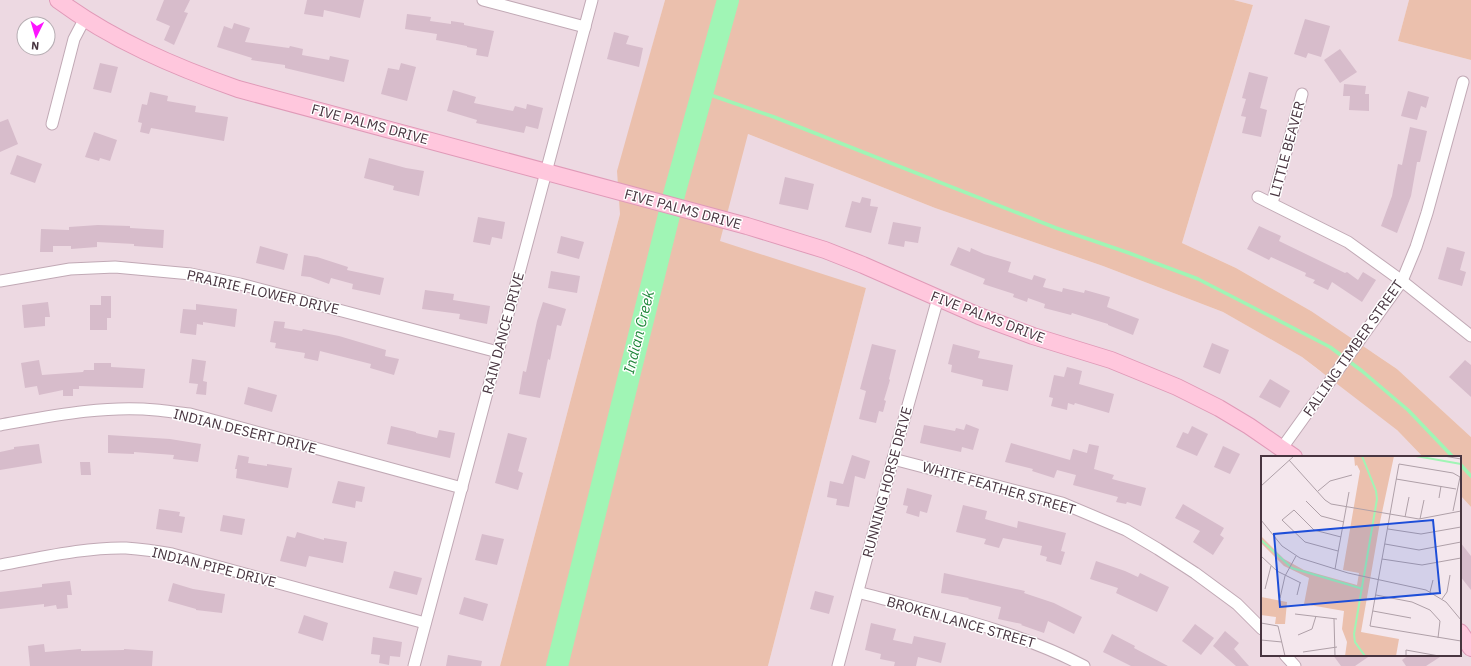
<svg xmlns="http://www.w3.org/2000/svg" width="1471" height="666" viewBox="0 0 1471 666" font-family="'IBM Plex Sans',sans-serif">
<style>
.residential{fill:#edd9e2;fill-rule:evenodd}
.green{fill:#ebc0ad}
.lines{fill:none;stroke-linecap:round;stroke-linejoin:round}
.stream{stroke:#a0f5b5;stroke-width:3.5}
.river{stroke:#a0f5b5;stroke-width:22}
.building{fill:#d7bccb}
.street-casing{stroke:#c1a9b5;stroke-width:13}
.secondary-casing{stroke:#e09ab8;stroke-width:18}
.street{stroke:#fff;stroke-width:11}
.secondary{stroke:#ffc7dd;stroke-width:16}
.labels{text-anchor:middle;stroke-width:3;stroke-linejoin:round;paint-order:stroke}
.street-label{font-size:14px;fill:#483540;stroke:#fff}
.water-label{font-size:15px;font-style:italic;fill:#21883c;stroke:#fff}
.inset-river{fill:none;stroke:#a0f5b5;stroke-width:2}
.inset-road{fill:none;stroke:#afa0a8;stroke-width:1}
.view{fill:#1d4ed8;fill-opacity:0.15;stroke:#1d4ed8;stroke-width:2}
.inset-edge{fill:none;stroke:#483540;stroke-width:2}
</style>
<rect width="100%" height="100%" fill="#f4e7ed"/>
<path class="residential" d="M0 0H665L618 171 748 134 935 208 1103 266 1223 312 1302 357 1321 372 1311 311 1236 268 1182 243 1253 5 1234 0H1409L1398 41 1471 60V437L1397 369 1372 352 1397 430 1423 457H1262V655H1460V495L1471 507V666H768L866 288 620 214 500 666H0ZM24 24H48V48H24Z"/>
<g class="green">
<polygon points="665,0 1234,0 1253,5 1182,243 1236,268 1311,311 1397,369 1471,437 1471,507 1460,495 1460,457 1423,457 1397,430 1302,357 1223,312 1103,266 935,208 748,134 720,241 866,288 768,666 500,666 620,214 617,171"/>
<polygon points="1409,0 1471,0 1471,60 1398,41"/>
</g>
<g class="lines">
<g class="stream">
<polyline points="702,92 774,117 1056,228 1129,253 1198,279 1330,347 1362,371 1408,410 1453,457"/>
<polyline points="1460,464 1471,476"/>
</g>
<polyline class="river" points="557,666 675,191 728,0"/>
</g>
<g class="building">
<polygon points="164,0 190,0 184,12 188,13 174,45 164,40 170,26 156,20"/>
<polygon points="307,0 364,0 360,18 324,10 323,17 304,14"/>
<polygon points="407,14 431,17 430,21 451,24 451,21 464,23 464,25 494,31 488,57 476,55 477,49 467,47 467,46 436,40 437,34 405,29"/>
<polygon points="1305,19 1330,26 1321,57 1308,53 1306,58 1294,54"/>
<polygon points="234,23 250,28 245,42 289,48 290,46 303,49 302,55 329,60 330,56 349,60 344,82 285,68 285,65 251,60 252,58 217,47 224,26 232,29"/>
<polygon points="614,32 629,36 626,44 643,48 639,67 607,59"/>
<polygon points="1340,49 1357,72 1340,83 1324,60"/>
<polygon points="100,63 118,67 111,93 93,89"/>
<polygon points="401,63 416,67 407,101 381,94 388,68 399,70"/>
<polygon points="1249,72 1268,77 1260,108 1267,110 1261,137 1242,133 1246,117 1241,116 1246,99 1242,98"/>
<polygon points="1344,84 1366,86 1365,94 1369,94 1369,111 1349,110 1350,96 1343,96"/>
<polygon points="453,90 476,97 474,103 513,111 515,106 526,109 527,104 543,108 538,129 526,126 524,133 476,123 477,120 447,111"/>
<polygon points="1408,91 1429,97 1426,108 1421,106 1417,120 1401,116"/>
<polygon points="150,92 168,96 167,101 196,106 195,112 228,117 224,141 151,128 149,134 140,132 142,123 138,122 142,104 147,105"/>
<polygon points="8,119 18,144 0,152 0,122"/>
<polygon points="1410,127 1427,131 1420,162 1417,162 1411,196 1397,233 1381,226 1392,196 1398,164 1402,165"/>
<polygon points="94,132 117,140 110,161 100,158 99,161 85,157"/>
<polygon points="17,155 42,164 35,183 10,174"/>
<polygon points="369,158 406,168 424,171 419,196 393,190 394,186 364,178"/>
<polygon points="785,177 814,184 808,210 779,204"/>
<polygon points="862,197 871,199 870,206 878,207 871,233 845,227 852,201 860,203"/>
<polygon points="478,217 505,222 502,239 492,237 490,245 473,242"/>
<polygon points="893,222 921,227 918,243 905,241 904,247 888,244"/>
<polygon points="98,225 130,226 130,228 164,230 163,248 134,246 134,244 97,242 97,247 71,249 71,246 53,246 53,252 40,252 41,229 69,230 69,227"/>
<polygon points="1259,226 1281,236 1279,241 1345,273 1347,272 1358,280 1363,272 1376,280 1362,302 1332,282 1328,290 1313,283 1315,280 1305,276 1306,273 1271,257 1269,260 1247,249"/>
<polygon points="561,236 584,242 579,259 557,253"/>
<polygon points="260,246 288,254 284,270 256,263"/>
<polygon points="958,247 970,252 971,248 984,254 1011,262 1008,272 1032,280 1034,275 1046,279 1043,287 1062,292 1063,288 1084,293 1085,290 1110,297 1107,307 1139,319 1133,335 1108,325 1108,324 1072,313 1071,315 1044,308 1045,304 1028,298 1027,302 1013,297 1014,294 983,284 985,279 950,265"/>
<polygon points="1447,247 1465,252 1460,270 1466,272 1462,286 1438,279"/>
<polygon points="304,255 317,257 348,267 347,270 384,278 380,295 352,289 353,284 331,278 329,284 310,277 301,276"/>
<polygon points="551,271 580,276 577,293 548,288"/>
<polygon points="425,290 454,294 453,300 490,306 487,324 459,319 460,314 422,309"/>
<polygon points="101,296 111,296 111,318 107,318 107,330 90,330 90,305 101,305"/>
<polygon points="48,302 50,317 45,317 45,326 24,328 22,305"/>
<polygon points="543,302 566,309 561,326 557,325 550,360 548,359 540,398 519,394 523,371 526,372 537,321"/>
<polygon points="196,304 237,309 235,327 203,322 203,325 197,324 196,335 180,333 183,309 196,310"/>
<polygon points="274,321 285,322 284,328 302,331 303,329 339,336 386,350 385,356 399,359 394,375 370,368 371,364 320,351 318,361 304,358 305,353 275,348 276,343 270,342"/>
<polygon points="1212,343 1229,350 1220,374 1203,367"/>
<polygon points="872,344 896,350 889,379 890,380 884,400 886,401 883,412 879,411 876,423 859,419 866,391 860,389"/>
<polygon points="953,344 980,351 978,358 1013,365 1008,391 982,386 983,380 951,372 952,365 948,364"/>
<polygon points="192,359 206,361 203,381 207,382 206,395 196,394 198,384 189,383"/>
<polygon points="39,360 42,375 83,372 84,370 94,370 94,363 111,363 111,367 145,369 143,388 79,386 79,389 73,389 73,396 63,396 63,390 39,395 37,386 25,388 21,363"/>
<polygon points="1465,360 1471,365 1471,397 1449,377"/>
<polygon points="1067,367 1082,371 1079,384 1114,394 1109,413 1075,403 1074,405 1068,403 1067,410 1051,406 1053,398 1049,397 1054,375 1064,377"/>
<polygon points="1270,379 1290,391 1280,408 1259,397"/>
<polygon points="248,387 277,395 272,412 244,404"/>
<polygon points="966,424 979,429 973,450 962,447 961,452 920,443 924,425 955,431 956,428 964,430"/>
<polygon points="391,426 416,432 416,433 437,438 439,430 455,433 450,458 387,444"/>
<polygon points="1192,426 1208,434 1197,456 1176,447 1183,432 1188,434"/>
<polygon points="508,433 527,438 518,471 523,473 518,490 495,483"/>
<polygon points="108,435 170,439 201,444 198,462 173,459 174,455 134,452 134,454 108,453"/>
<polygon points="1011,443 1070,460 1073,449 1087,453 1089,444 1099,446 1094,469 1114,475 1112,479 1146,488 1141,506 1127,502 1126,504 1116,502 1118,497 1073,485 1076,475 1057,470 1054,478 1032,471 1033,469 1005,462"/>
<polygon points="39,444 42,463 0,470 0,452 14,449 14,447"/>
<polygon points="1223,446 1240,454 1230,474 1214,467"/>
<polygon points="238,455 249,457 248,463 267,466 267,464 292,468 288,488 236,478 237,469 235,469"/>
<polygon points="852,455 870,461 865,479 855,476 849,507 836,505 837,499 827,497 830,481 843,484"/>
<polygon points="80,462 90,462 91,475 81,475"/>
<polygon points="338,481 365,487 362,502 356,501 355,508 332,503"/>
<polygon points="907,488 932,495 927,513 920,511 919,517 906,513 908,506 903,505"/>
<polygon points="1183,504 1224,528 1220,535 1224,538 1213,555 1193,542 1200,531 1175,518"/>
<polygon points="963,505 987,511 985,519 1017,528 1018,521 1066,533 1061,551 1065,552 1061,565 1046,561 1047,557 1040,555 1042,546 1003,538 999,548 984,544 986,539 956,532"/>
<polygon points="159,509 180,512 179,516 185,517 182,533 156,529"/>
<polygon points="223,515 245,519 242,535 220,531"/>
<polygon points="297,532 324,540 324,538 347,542 343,563 309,556 306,567 280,561 287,536 295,538"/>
<polygon points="482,534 504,539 497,565 475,560"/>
<polygon points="1460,542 1471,556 1471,590 1460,576"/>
<polygon points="1096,561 1125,571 1138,577 1140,573 1169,587 1157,612 1116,593 1118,588 1090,579"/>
<polygon points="394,571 422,578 417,595 389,588"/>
<polygon points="944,573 1025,591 1024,593 1054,603 1082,617 1074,634 1048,621 1044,633 1021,625 1022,624 998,619 1001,607 968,599 969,598 941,593"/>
<polygon points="70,581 72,595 67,595 68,608 57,609 56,605 44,607 44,604 0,609 0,592 42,587 42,584"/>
<polygon points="173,583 193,589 225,594 222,613 196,610 196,609 168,601"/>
<polygon points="815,591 834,596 829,614 810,609"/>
<polygon points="464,597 488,604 483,621 459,614"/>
<polygon points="304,615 328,623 323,641 298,633"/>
<polygon points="871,623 896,629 893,640 912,644 914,636 946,643 941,663 918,657 916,666 894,666 895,662 880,659 881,654 865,650"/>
<polygon points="1195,624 1214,638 1201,655 1182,641"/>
<polygon points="1225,631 1239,643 1234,649 1249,666 1236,666 1213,646"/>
<polygon points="1112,634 1135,646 1134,648 1168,666 1131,666 1103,652"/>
<polygon points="373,637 402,642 400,657 390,656 389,665 379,663 380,655 371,654"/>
<polygon points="44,644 45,652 81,649 81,651 124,650 124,649 153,651 152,666 30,666 28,646"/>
<polygon points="448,655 482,661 481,666 446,666"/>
<polygon points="1333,655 1371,655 1355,666 1341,666"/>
<polygon points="1409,655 1443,655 1426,666 1406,666 1402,660"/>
</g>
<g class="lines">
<g class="street-casing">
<g id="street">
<polyline points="483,0 585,27"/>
<polyline points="52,124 74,39 85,18"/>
<polyline points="1258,197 1348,242 1402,281 1471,336"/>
<polyline points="1272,203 1302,94"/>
<polyline points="0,281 70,269 115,267 191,274 240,284 498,352"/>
<path d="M0 425C51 416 104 405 156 410 167 411 179 413 190 414L462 488"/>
<polyline points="1282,448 1402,281 1416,247 1427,213 1463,82"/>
<polyline points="893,459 1062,503 1126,530 1158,549 1195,573 1237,604 1262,629"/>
<path d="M0 565C40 558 85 547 126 548 141 549 156 551 172 554L425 623"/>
<path d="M858 592C934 613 1014 629 1084 666"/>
<polyline points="1285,655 1295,666"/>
<polyline points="414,666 592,0"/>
<polyline points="838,666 893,459 938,298"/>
</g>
</g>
<g class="secondary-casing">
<g id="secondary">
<path d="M58 0C112 40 175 67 238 89L747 226 825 250 863 265 979 316 1033 336 1111 360 1177 387 1219 408 1249 426 1294 457"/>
<polyline points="1460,632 1471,648"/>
</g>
</g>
<use href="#street" class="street"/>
<use href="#secondary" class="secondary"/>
</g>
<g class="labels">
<g class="street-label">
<text transform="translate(370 124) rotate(15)" y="5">FIVE PALMS DRIVE</text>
<text transform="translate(1287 149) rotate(-75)" y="5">LITTLE BEAVER</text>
<text transform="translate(683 209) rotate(15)" y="5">FIVE PALMS DRIVE</text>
<text transform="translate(263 292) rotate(13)" y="5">PRAIRIE FLOWER DRIVE</text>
<text transform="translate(988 317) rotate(21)" y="5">FIVE PALMS DRIVE</text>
<text transform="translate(503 333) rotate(-75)" y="5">RAIN DANCE DRIVE</text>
<text transform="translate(1353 348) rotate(-55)" y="5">FALLING TIMBER STREET</text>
<text transform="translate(245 431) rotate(14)" y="5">INDIAN DESERT DRIVE</text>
<text transform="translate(887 482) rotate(-75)" y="5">RUNNING HORSE DRIVE</text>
<text transform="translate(999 488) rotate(16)" y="5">WHITE FEATHER STREET</text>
<text transform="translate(214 567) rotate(14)" y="5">INDIAN PIPE DRIVE</text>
<text transform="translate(961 622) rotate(16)" y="5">BROKEN LANCE STREET</text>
</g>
<g class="water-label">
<text transform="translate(639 332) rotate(-76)" y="5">Indian Creek</text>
</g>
</g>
<g transform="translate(1261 456)">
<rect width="200" height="200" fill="#f4e7ed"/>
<path d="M93 0H133L119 66 100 176 138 183 135 200H84L86 186 81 173 83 155 43 148 48 122 23 110 0 87V80L23 103 43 114 96 129 98 117 82 114 99 15 96 9 94 10ZM0 141 26 146 24 168H14L15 161 0 159Z" fill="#ebc0ad"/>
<path class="inset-river" d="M101 0 115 35 116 43 93 178 94 186 104 200M155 0 200 8M0 84 31 112 102 133"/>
<path class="inset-road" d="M183 0 200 3M28 4 64 44 70 48 158 63 200 55M199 21 192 17 138 8 109 170 200 185M135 23 195 33M0 30 33 0M57 35 69 25 91 19M178 42 180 30M45 45 60 60 83 66M192 55 199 21M144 61 148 41M159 63 163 44M0 64 21 90 39 102 87 117 165 134 185 146 200 164M127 73 160 78 200 71M124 88 158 94 200 86M77 95 44 86 21 64 33 54 53 74 80 81M0 100 16 115 40 127M121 103 161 109 200 102M74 113 88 36M4 133 10 110M169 136 172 124M36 139 39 127M115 139 151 146 169 154 179 165 177 182M19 142 24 120 35 100M181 143 186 136 189 119M112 155 150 162M34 158 76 163M73 163 74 200M0 167 17 170 24 200M37 179 51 173 55 160M0 184 21 186M42 196 76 191M145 200V194L178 200"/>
<path class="view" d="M172 64 179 137 19 151 13 78Z"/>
<rect width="200" height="200" class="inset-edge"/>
</g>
<g transform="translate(36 36) rotate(185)"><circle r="19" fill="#ffffff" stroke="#b6aeb3"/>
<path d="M0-3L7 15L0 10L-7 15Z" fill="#fd14ff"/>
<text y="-6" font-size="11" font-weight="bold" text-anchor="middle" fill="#483540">N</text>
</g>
</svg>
